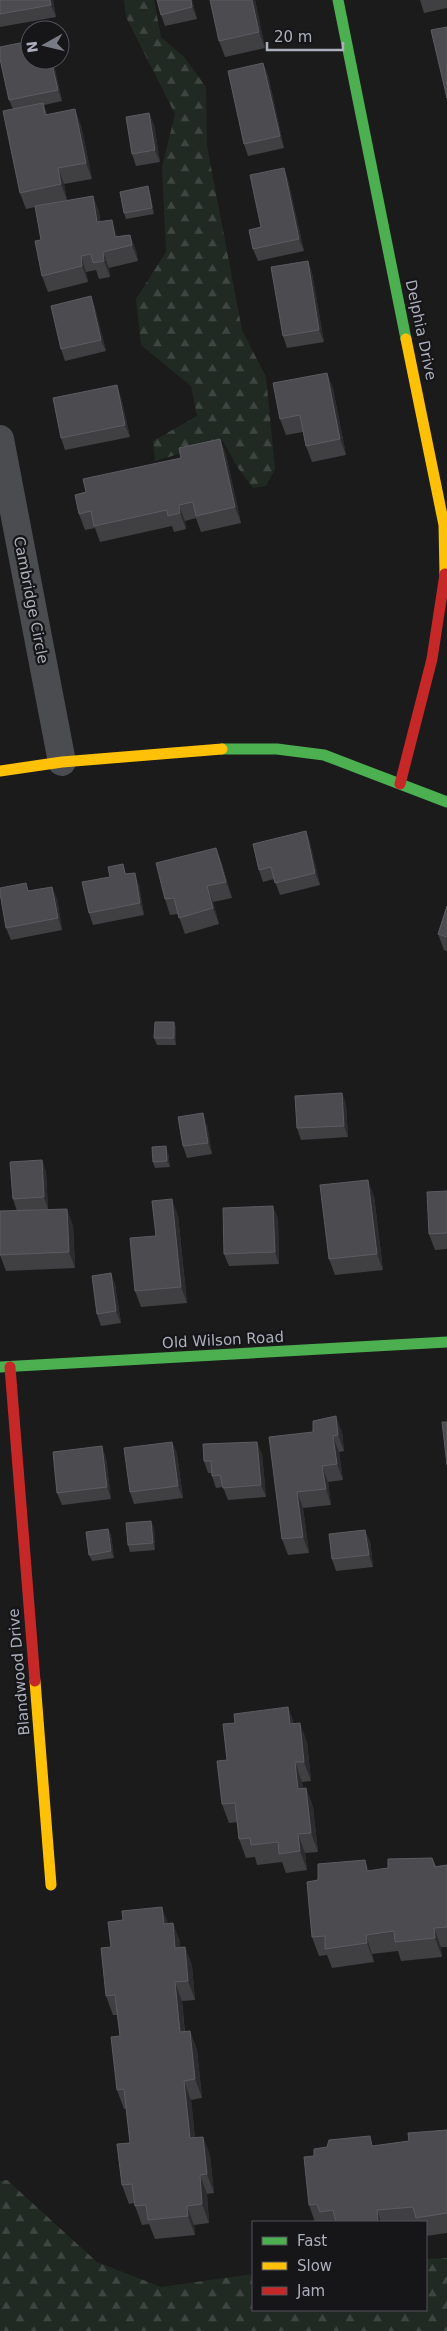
<svg xmlns="http://www.w3.org/2000/svg" width="447" height="2331" viewBox="0 0 447 2331" font-family="'DejaVu Sans',sans-serif">
<style>
.forest{fill:url(#forest-firs)}
.lines{fill:none;stroke-linecap:round;stroke-linejoin:round}
.street{stroke:#4b4c4f;stroke-width:28}
.fast{stroke:#4caf50;stroke-width:11}
.slow{stroke:#ffc107;stroke-width:11}
.jam{stroke:#c62828;stroke-width:11}
.wall{fill:#404043}
.shaded-wall{fill:#2c2c2e}
.building{fill:#4c4c50;stroke:#5b5c61}
.labels{text-anchor:middle;stroke-width:4.5;stroke-linejoin:round;paint-order:stroke}
.street-label{font-size:15px;fill:#acafbc;stroke:#161518}
</style>
<defs>
<pattern id="forest-firs" width="22" height="20" patternUnits="userSpaceOnUse" patternTransform="scale(1.25)"><rect width="22" height="20" fill="#212923"/><path d="M5 1l3.5 6h-7zM16 11l3.5 6h-7z" fill="#3f4641"/></pattern>
</defs>
<rect width="100%" height="100%" fill="#1b1b1c"/>
<g class="forest">
<polygon points="124,0 154,0 161,37 184,57 206,87 207,146 242,330 266,377 275,469 266,486 253,488 238,468 223,441 155,461 153,441 197,416 191,386 141,345 136,299 166,252 162,167 175,114 126,17"/>
<polygon points="7,2180 97,2262 161,2287 253,2274 253,2310 426,2310 426,2259 447,2258 447,2331 0,2331 0,2181"/>
</g>
<g class="lines">
<polyline class="street" points="0,439 62,762"/>
<g class="fast">
<polyline points="338,0 406,339"/>
<polyline points="222,749 277,749 324,755 447,802"/>
<polyline points="0,1367 447,1342"/>
</g>
<g class="slow">
<polyline points="406,339 444,525 445,574"/>
<polyline points="0,771 62,762 222,749"/>
<polyline points="35,1681 51,1885"/>
</g>
<g class="jam">
<polyline points="400,784 432,659 445,574"/>
<polyline points="10,1367 35,1681"/>
</g>
</g>
<g class="wall">
<polygon points="0,0 53,0 56,17 0,27"/>
<polygon points="192,0 197,19 165,26 161,15"/>
<polygon points="255,0 265,48 225,57 219,41"/>
<polygon points="420,0 447,0 447,8 424,13"/>
<polygon points="53,60 62,101 44,105 47,115 81,125 92,179 64,184 67,200 49,204 93,196 99,212 100,221 118,236 130,235 136,251 138,261 109,268 110,277 99,279 96,270 86,272 88,282 48,292 42,276 41,240 35,207 26,209 20,193 13,109 9,100"/>
<polygon points="263,63 268,75 284,148 248,156 244,144"/>
<polygon points="149,113 154,125 160,162 136,166 132,154"/>
<polygon points="284,168 288,180 304,251 258,261 253,249"/>
<polygon points="150,193 154,214 126,219 124,213"/>
<polygon points="308,261 312,273 324,342 287,348 283,336"/>
<polygon points="91,296 95,308 106,351 65,361 61,349"/>
<polygon points="327,373 333,389 346,455 312,462 306,446 303,432 286,435 280,419"/>
<polygon points="121,397 130,437 65,450 61,438"/>
<polygon points="220,439 226,455 241,523 201,532 196,518 185,521 186,529 174,532 172,526 100,542 95,528 85,530 79,514 86,492 181,458"/>
<polygon points="306,831 310,843 320,885 280,895 274,879 263,882 259,870"/>
<polygon points="216,848 222,864 232,898 213,902 219,924 185,934 178,914 170,915 165,899"/>
<polygon points="123,864 126,874 139,885 144,915 93,925 89,913 110,877"/>
<polygon points="29,891 57,898 62,930 11,940 6,928"/>
<polygon points="447,906 447,951 444,950 438,934"/>
<polygon points="174,1022 176,1028 176,1045 157,1045 154,1038"/>
<polygon points="342,1093 346,1105 348,1137 301,1140 297,1128"/>
<polygon points="207,1125 212,1154 187,1158 183,1146"/>
<polygon points="168,1152 170,1167 155,1168 153,1162"/>
<polygon points="42,1160 46,1172 48,1209 33,1210 73,1225 75,1268 6,1271 0,1255 17,1211 13,1199"/>
<polygon points="447,1191 447,1249 435,1250 429,1234"/>
<polygon points="374,1196 383,1270 335,1275 329,1259"/>
<polygon points="178,1215 187,1303 141,1307 135,1291 156,1236"/>
<polygon points="278,1218 279,1264 229,1266 224,1254"/>
<polygon points="111,1273 115,1285 121,1323 101,1326 97,1314"/>
<polygon points="313,1432 342,1432 344,1451 339,1452 343,1480 328,1482 331,1505 303,1508 309,1553 288,1555 282,1539"/>
<polygon points="172,1442 177,1454 183,1498 134,1504 130,1492"/>
<polygon points="262,1454 266,1497 228,1500 223,1487 216,1488 212,1476 212,1473 208,1473 204,1461"/>
<polygon points="106,1458 111,1499 62,1505 57,1493"/>
<polygon points="154,1527 155,1550 130,1552 128,1545"/>
<polygon points="108,1529 111,1535 114,1558 92,1561 89,1555"/>
<polygon points="370,1541 373,1567 336,1571 332,1559"/>
<polygon points="288,1707 294,1724 307,1742 311,1781 302,1782 303,1789 306,1788 313,1807 318,1852 305,1853 307,1870 286,1873 282,1862 257,1865 255,1857 246,1858 239,1839 237,1822 229,1823 222,1804 227,1760 235,1723"/>
<polygon points="432,1858 436,1866 447,1865 447,1947 441,1947 442,1957 401,1961 398,1951 372,1954 374,1962 332,1968 327,1955 319,1956 312,1937 369,1871 388,1868"/>
<polygon points="168,1923 173,1923 180,1942 180,1947 185,1947 192,1966 195,2000 182,2001 185,2032 190,2031 197,2050 202,2098 191,2100 195,2138 203,2137 210,2156 214,2193 207,2194 209,2223 194,2225 195,2235 155,2239 149,2224 142,2225 134,2203 129,2204 122,2185 130,2143 126,2109 124,2109 117,2090 120,2036 117,2015 113,2015 106,1996 111,1947"/>
<polygon points="447,2130 447,2233 426,2236 426,2222 315,2222 309,2205 374,2146 409,2141"/>
</g>
<g class="shaded-wall">
<polygon points="50,0 53,0 56,17 51,5"/>
<polygon points="191,0 192,0 197,19 192,7"/>
<polygon points="252,0 255,0 265,48 259,32"/>
<polygon points="51,60 53,60 62,101 58,90"/>
<polygon points="263,63 268,75 284,148 280,136"/>
<polygon points="75,109 81,125 92,179 86,163"/>
<polygon points="149,113 154,125 160,162 155,150"/>
<polygon points="58,168 64,184 67,200 61,184"/>
<polygon points="284,168 288,180 304,251 299,239"/>
<polygon points="148,186 150,193 154,214 152,208"/>
<polygon points="93,196 99,212 103,238 97,222"/>
<polygon points="112,220 117,236 120,248 115,237"/>
<polygon points="130,235 136,251 138,261 132,245"/>
<polygon points="103,252 109,268 110,277 104,261"/>
<polygon points="81,256 86,272 88,282 82,266"/>
<polygon points="308,261 312,273 324,342 319,330"/>
<polygon points="91,296 95,308 106,351 101,340"/>
<polygon points="327,373 333,389 346,455 340,439"/>
<polygon points="117,385 121,397 130,437 125,425"/>
<polygon points="220,439 226,455 241,523 235,507"/>
<polygon points="179,505 185,521 186,529 180,513"/>
<polygon points="306,831 310,843 320,885 315,873"/>
<polygon points="216,848 222,864 232,898 226,882"/>
<polygon points="135,873 139,885 144,915 140,903"/>
<polygon points="207,886 213,902 219,924 213,908"/>
<polygon points="52,887 57,898 62,930 58,918"/>
<polygon points="174,1022 176,1028 176,1045 174,1038"/>
<polygon points="342,1093 346,1105 348,1137 344,1126"/>
<polygon points="203,1113 207,1125 212,1154 208,1143"/>
<polygon points="166,1146 168,1152 170,1167 167,1161"/>
<polygon points="42,1160 46,1172 48,1209 44,1197"/>
<polygon points="368,1180 374,1196 383,1270 377,1254"/>
<polygon points="172,1199 178,1215 187,1303 181,1287"/>
<polygon points="273,1206 278,1218 279,1264 275,1252"/>
<polygon points="67,1209 73,1225 75,1268 69,1252"/>
<polygon points="111,1273 115,1285 121,1323 116,1311"/>
<polygon points="336,1416 342,1432 344,1451 338,1435"/>
<polygon points="333,1436 339,1452 343,1480 337,1464"/>
<polygon points="172,1442 177,1454 183,1498 178,1486"/>
<polygon points="257,1442 262,1454 266,1497 261,1485"/>
<polygon points="102,1446 106,1458 111,1499 107,1487"/>
<polygon points="322,1466 328,1482 331,1505 326,1489"/>
<polygon points="297,1492 303,1508 309,1553 303,1537"/>
<polygon points="151,1521 154,1527 155,1550 153,1543"/>
<polygon points="108,1529 111,1535 114,1558 111,1551"/>
<polygon points="365,1530 370,1541 373,1567 369,1555"/>
<polygon points="288,1707 295,1727 290,1724"/>
<polygon points="300,1723 307,1742 311,1781 304,1762"/>
<polygon points="295,1762 302,1782 305,1808 298,1789"/>
<polygon points="306,1788 313,1807 318,1852 311,1833"/>
<polygon points="298,1834 305,1853 307,1870 300,1851"/>
<polygon points="365,1860 372,1879 367,1871"/>
<polygon points="162,1907 169,1926 164,1924"/>
<polygon points="173,1923 180,1942 182,1967 175,1948"/>
<polygon points="434,1928 441,1947 442,1957 435,1938"/>
<polygon points="366,1935 372,1954 374,1962 367,1943"/>
<polygon points="185,1947 192,1966 195,2000 188,1981"/>
<polygon points="175,1982 182,2001 186,2051 180,2032"/>
<polygon points="190,2031 197,2050 202,2098 195,2079"/>
<polygon points="184,2081 191,2100 197,2157 190,2138"/>
<polygon points="203,2137 210,2156 214,2193 207,2174"/>
<polygon points="200,2175 207,2194 209,2223 202,2204"/>
<polygon points="187,2206 194,2225 195,2235 188,2216"/>
<polygon points="377,2210 381,2222 378,2222"/>
</g>
<g class="building">
<polygon points="0,0 50,0 51,5 0,14"/>
<polygon points="157,0 191,0 192,7 161,15"/>
<polygon points="210,0 252,0 259,32 219,41"/>
<polygon points="447,27 447,98 431,30"/>
<polygon points="30,41 30,60 51,60 58,90 9,100 0,59 0,47"/>
<polygon points="263,63 280,136 244,144 228,71"/>
<polygon points="43,103 45,115 75,109 86,163 58,168 61,184 20,193 3,111"/>
<polygon points="149,113 155,150 132,154 126,117"/>
<polygon points="284,168 299,239 253,249 249,230 261,227 250,175"/>
<polygon points="148,186 152,208 124,213 120,192"/>
<polygon points="93,196 97,222 112,220 115,237 130,235 132,245 103,252 104,261 93,263 91,254 81,256 82,266 42,276 35,241 41,240 35,206"/>
<polygon points="308,261 319,330 283,336 271,267"/>
<polygon points="91,296 101,340 61,349 51,306"/>
<polygon points="327,373 340,439 306,446 300,415 280,419 273,383"/>
<polygon points="117,385 125,425 61,438 53,398"/>
<polygon points="220,439 235,507 196,516 193,502 179,505 180,513 168,516 167,510 94,526 91,511 79,514 75,495 86,492 83,479 181,458 179,448"/>
<polygon points="306,831 315,873 275,883 271,867 259,870 253,844"/>
<polygon points="216,848 226,882 207,886 213,908 179,918 174,898 165,899 156,863"/>
<polygon points="123,864 125,874 135,873 140,903 89,913 82,882 110,877 108,867"/>
<polygon points="26,883 28,891 52,887 58,918 6,928 0,893 0,888"/>
<polygon points="447,906 447,937 438,934"/>
<polygon points="155,1022 174,1022 174,1038 154,1038"/>
<polygon points="342,1093 344,1126 297,1128 295,1096"/>
<polygon points="203,1113 208,1143 183,1146 178,1117"/>
<polygon points="166,1146 167,1161 153,1162 152,1147"/>
<polygon points="42,1160 44,1197 13,1199 10,1162"/>
<polygon points="368,1180 377,1254 329,1259 320,1185"/>
<polygon points="447,1191 447,1233 429,1234 427,1192"/>
<polygon points="172,1199 181,1287 135,1291 130,1238 156,1236 152,1201"/>
<polygon points="273,1206 275,1252 224,1254 223,1208"/>
<polygon points="67,1209 69,1252 0,1255 0,1211"/>
<polygon points="111,1273 116,1311 97,1314 92,1276"/>
<polygon points="336,1416 338,1435 333,1436 337,1464 322,1466 326,1489 297,1492 303,1537 282,1539 269,1437 313,1432 313,1421"/>
<polygon points="442,1422 447,1422 447,1465"/>
<polygon points="172,1442 178,1486 130,1492 124,1448"/>
<polygon points="257,1442 261,1485 223,1488 220,1475 212,1476 211,1461 204,1461 203,1444"/>
<polygon points="102,1446 107,1487 57,1493 53,1452"/>
<polygon points="151,1521 153,1543 128,1545 126,1523"/>
<polygon points="108,1529 111,1551 89,1555 86,1532"/>
<polygon points="365,1530 369,1555 332,1559 329,1534"/>
<polygon points="288,1707 290,1724 300,1723 304,1762 295,1762 298,1789 306,1788 311,1833 298,1834 300,1851 279,1854 278,1842 251,1845 250,1838 239,1839 235,1803 222,1804 217,1761 227,1760 223,1724 235,1723 234,1714"/>
<polygon points="432,1858 435,1867 447,1865 447,1927 434,1928 435,1938 395,1942 394,1931 366,1935 367,1943 325,1949 325,1936 312,1937 309,1905 307,1882 318,1880 318,1864 365,1860 367,1871 388,1868 388,1859"/>
<polygon points="162,1907 164,1924 173,1923 175,1948 185,1947 188,1981 175,1982 180,2032 190,2031 195,2079 184,2081 190,2138 203,2137 207,2174 200,2175 202,2204 187,2206 188,2216 148,2220 146,2205 135,2206 132,2184 122,2185 117,2144 130,2143 124,2089 117,2090 111,2037 120,2036 115,1995 106,1996 101,1948 111,1947 108,1922 123,1920 122,1911"/>
<polygon points="447,2130 447,2213 416,2218 413,2207 377,2210 378,2222 336,2222 333,2210 320,2212 317,2204 309,2205 304,2157 314,2156 314,2149 327,2147 329,2140 370,2136 372,2146 409,2141 408,2133"/>
</g>
<g class="labels">
<g class="street-label">
<text transform="translate(421 330) rotate(78)" y="5">Delphia Drive</text>
<text transform="translate(31 600) rotate(79)" y="5">Cambridge Circle</text>
<text transform="translate(223 1340) rotate(-3)" y="5">Old Wilson Road</text>
<text transform="translate(19 1672) rotate(-95)" y="5">Blandwood Drive</text>
</g>
</g>
<rect x="252" y="2221" width="175" height="90" fill="#161518" stroke="#52535a"/>
<rect x="262" y="2237" width="25" height="8" fill="#4caf50" stroke="#52535a"/>
<text x="297" y="2246" font-size="15" fill="#acafbc">Fast</text>
<rect x="262" y="2262" width="25" height="8" fill="#ffc107" stroke="#52535a"/>
<text x="297" y="2271" font-size="15" fill="#acafbc">Slow</text>
<rect x="262" y="2287" width="25" height="8" fill="#c62828" stroke="#52535a"/>
<text x="297" y="2296" font-size="15" fill="#acafbc">Jam</text>
<g transform="translate(45 45) rotate(262)"><circle r="24" fill="#161518" stroke="#52535a"/>
<path d="M0-4L9 19L0 12L-9 19Z" fill="#797b84"/>
<text y="-8" font-size="14" font-weight="bold" text-anchor="middle" fill="#acafbc">N</text>
</g>
<path d="M267 42v8h76v-8" fill="none" stroke="#acafbc" stroke-width="2.5"/>
<text x="274" y="42" font-size="15" fill="#acafbc" stroke="#161518" stroke-width="4" paint-order="stroke">20 m</text>
</svg>
